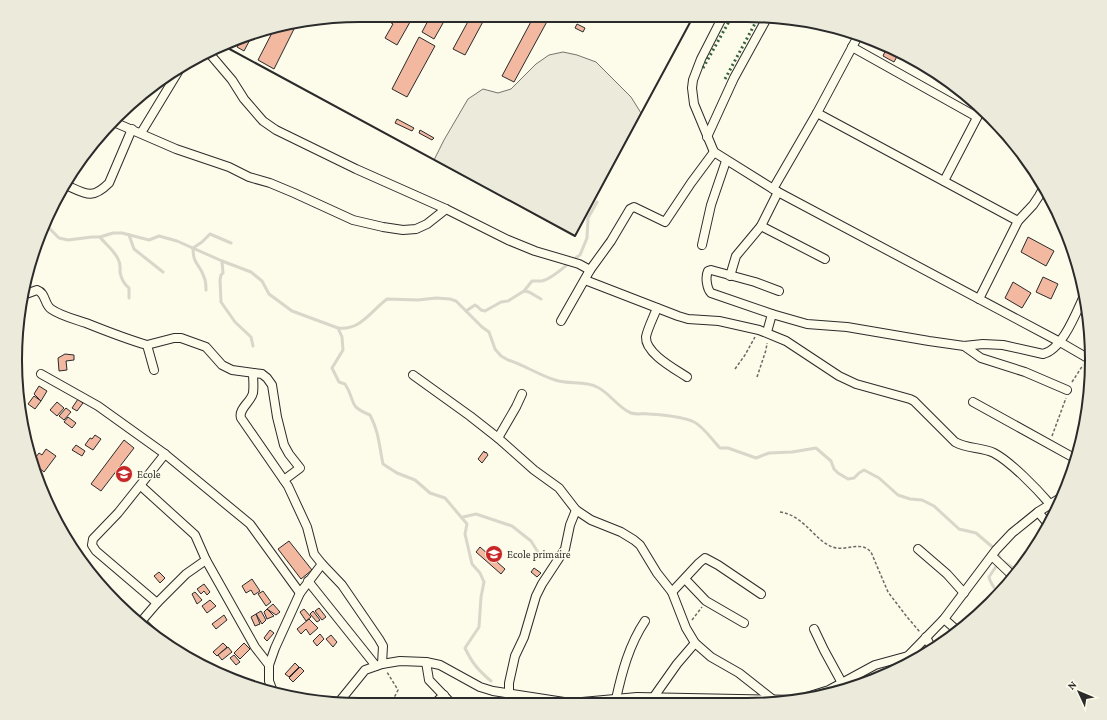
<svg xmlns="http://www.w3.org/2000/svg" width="1107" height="720" viewBox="0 0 1107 720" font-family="'Crimson Pro',serif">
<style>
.green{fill:#ecebdb;stroke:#74746e}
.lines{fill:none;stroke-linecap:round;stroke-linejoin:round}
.stream{stroke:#d8d7c9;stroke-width:3}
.building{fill:#f2b8a0;stroke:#2b2b2b}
.minor-casing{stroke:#2b2b2b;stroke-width:10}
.path{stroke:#6a6964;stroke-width:1.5;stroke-dasharray:3 2;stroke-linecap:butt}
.minor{stroke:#fdfbea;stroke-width:8}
.hedge{stroke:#34623c;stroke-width:3;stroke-dasharray:2 3;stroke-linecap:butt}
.wall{stroke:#2b2b2b;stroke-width:2}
.labels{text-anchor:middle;stroke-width:3;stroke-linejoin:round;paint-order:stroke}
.poi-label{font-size:11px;fill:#2b2b2b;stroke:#fdfbea;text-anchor:start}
.rim{fill:none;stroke:#2b2b2b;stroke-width:2}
</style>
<rect width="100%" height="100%" fill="#fdfbea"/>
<polygon class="green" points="563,52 577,55 596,62 631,97 641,113 575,236 434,160 444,140 468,99 483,89 498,93 511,89 536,64 549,55"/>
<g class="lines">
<g class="stream">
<path d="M42 227 50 229 59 238 68 240 92 237H100L113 233H122L149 240 159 236 177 241 222 261 251 272 262 281 269 294 292 311 338 328C360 331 371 311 387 299L418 300 436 298 450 299 456 301 482 327 489 332 495 349 501 356 508 360C524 365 539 375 555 380 569 385 585 380 597 387 610 393 617 407 631 413 637 415 643 413 649 414 662 415 682 416 694 422 703 426 713 441 720 448H728L756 458 769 453 792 452 816 448 831 461 834 469 838 473 848 479 854 478 859 473 864 470 879 478 898 495 910 499 922 500 934 506 959 529 976 533 996 550 1001 560 1018 571"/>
<polyline points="129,235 134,249 163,272"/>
<path d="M100 237C106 245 114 250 118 259 121 264 120 267 120 272 121 278 124 284 129 288V298"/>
<polyline points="222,261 223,273 221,275 220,280 221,302 235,322 251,337 253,346"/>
<path d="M206 290C206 286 206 281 204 277 200 264 193 265 193 248L202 242 210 234 231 243"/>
<path d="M524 291 532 281C535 281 539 281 542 281 555 278 568 262 580 255L587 238 588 218 597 202"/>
<polyline points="466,311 475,305 478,307 481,310 485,311 501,302 508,301 524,291 529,292 541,299"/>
<path d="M338 328 342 337 343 350 332 368 339 382 345 384C357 402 346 405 370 415 379 432 379 445 383 464L397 473 415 480 430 493 445 498 467 524 465 534 472 564 480 573 484 582 481 597 479 627 465 648C472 663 478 670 491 681"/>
<polyline points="463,517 476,514 512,526 531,541 541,557"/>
<path d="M998 595C996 589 990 583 989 577L999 562"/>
</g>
</g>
<g class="building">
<polygon points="392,15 414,15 397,45 385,38 393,24 388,21"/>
<polygon points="431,15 447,16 434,39 422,32"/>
<polygon points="471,16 486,16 465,55 453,49"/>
<polygon points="534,16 550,16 514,82 502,76"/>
<polygon points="577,24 585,28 583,32 575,28"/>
<polygon points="296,25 274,69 258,60 274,29"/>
<polygon points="254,32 244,51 237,47 242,37"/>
<polygon points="419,37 435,46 407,97 392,89"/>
<polygon points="887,47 900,51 894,62 883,56"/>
<polygon points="397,119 414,128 412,131 395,123"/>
<polygon points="420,130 434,138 432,140 419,133"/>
<polygon points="1028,237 1054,251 1046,266 1021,252"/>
<polygon points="1043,277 1058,284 1051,299 1036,292"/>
<polygon points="1013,282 1031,293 1022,308 1005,298"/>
<polygon points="65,354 74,355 74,360 66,361 67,370 59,371 58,358"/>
<polygon points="39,386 47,391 41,401 34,394"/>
<polygon points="34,396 41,401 35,409 28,404"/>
<polygon points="78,399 83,403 77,411 72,408"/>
<polygon points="57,402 64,408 57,416 50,410"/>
<polygon points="66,408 71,412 64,420 59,416"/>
<polygon points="68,417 76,423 72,428 64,422"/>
<polygon points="95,435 101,439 93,450 85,445 90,438 92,439"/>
<polygon points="124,440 134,448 101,491 91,484"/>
<polygon points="76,445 85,451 82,456 72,450"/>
<polygon points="46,449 56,456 44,472 32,462 39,453 42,455"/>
<polygon points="484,451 485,453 486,452 488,455 482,463 478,459"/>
<polygon points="289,541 312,570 301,579 278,549"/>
<polygon points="480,547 505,569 501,574 476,552"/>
<polygon points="534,568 541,573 537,577 531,572"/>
<polygon points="159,572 165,578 160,583 154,576"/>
<polygon points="252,579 260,591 254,595 251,590 246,593 242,586"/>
<polygon points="204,584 210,592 207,595 204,591 201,594 197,589"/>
<polygon points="263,591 271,602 266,606 258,594"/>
<polygon points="195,592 202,600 197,604 192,594"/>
<polygon points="210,600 216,606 207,613 202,606"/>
<polygon points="273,604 280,612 276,615 267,609"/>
<polygon points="319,608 326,617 322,620 315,611"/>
<polygon points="267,609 274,616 267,619 264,612"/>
<polygon points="304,609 311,617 306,621 300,612"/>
<polygon points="261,611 266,620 262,624 256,614"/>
<polygon points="313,611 320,620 317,622 310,614"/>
<polygon points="256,614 260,624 255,626 251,617"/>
<polygon points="224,615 227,620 216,629 212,624"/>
<polygon points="309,619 318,628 310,635 306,629 301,634 297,629"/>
<polygon points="270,630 274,633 267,641 264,638"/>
<polygon points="950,633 953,635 955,633 956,634 940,644"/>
<polygon points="320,634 324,639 317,646 313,641"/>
<polygon points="331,635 337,642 333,647 326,639"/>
<polygon points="223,643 227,647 217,656 213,652"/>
<polygon points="244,643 250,649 240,659 234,653"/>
<polygon points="228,647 232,652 222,660 218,655"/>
<polygon points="234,655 240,662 236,665 230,658"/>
<polygon points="295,663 299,667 289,677 285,674"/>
<polygon points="300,667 304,671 293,682 289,678"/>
</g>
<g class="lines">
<g class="minor-casing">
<g id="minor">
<polyline points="722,18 701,59 693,80 692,88 694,104 714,152 778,192 1060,342 1091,360"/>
<polyline points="852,47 977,117"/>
<polyline points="209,53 232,80 244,99 263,121 276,130 356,169 446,209 508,240 535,251 579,264 590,270"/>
<polyline points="817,113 1018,221"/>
<polyline points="116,123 176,149 229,167 249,177 270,183 294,193 353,220 383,227 403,230 416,229 427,224 446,209"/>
<polyline points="141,133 181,67"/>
<polyline points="707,137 734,78 767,18"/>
<polyline points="944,181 982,108"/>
<path d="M66 185C86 194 92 200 109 183L132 129"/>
<polyline points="773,189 817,113 857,38"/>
<polyline points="761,226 825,259"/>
<polyline points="702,245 711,205 726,161"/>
<polyline points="730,276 736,256 761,226 778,192"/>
<path d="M585 280 678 316 688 319 719 321 759 330 786 341 839 376 856 384 910 399 914 401 955 442C967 449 982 447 994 453 1011 462 1037 489 1050 504"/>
<path d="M26 294 37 290C46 293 44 304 51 309 61 316 74 319 86 323 106 331 126 339 147 345L154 370"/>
<polyline points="979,299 1018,221 1033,205 1039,196 1044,187"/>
<path d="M657 308C654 316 647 330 646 337 645 353 675 369 687 377"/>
<path d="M772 314 711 293C707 289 705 277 708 271L711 270 755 282 779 291"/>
<polyline points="561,321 590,270 611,241 630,209 634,207 665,222 691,183 714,152"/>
<path d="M767 332 772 314 807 324 847 327 929 341 964 346 983 344 1003 345 1043 354C1062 350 1076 313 1084 296"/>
<polyline points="147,345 174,338 181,338 206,347 222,365 232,370 262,374 267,378 272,385 277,417 284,445 289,454 300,468 284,480"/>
<polyline points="964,346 981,358 1025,372 1067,390"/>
<path d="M253 373C253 379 254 386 253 393 251 402 238 409 241 418L288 486 307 527 314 554 322 564 300 593 275 648 269 665V681L272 689"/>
<polyline points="41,374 98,406 165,454 250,524 300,593"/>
<polyline points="413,375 470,416 498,438 516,407 522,394"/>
<polyline points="973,402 1076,459"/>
<polyline points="498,438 534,470 559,488 576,510 591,520 621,532 634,540 640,545 657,573 672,592 686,628 695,643 711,657 739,673 772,699"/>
<polyline points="141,486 195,535 206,560 255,647 269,665"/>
<polyline points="1038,512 1049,525"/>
<polyline points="918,549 947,574 964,593"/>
<polyline points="992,556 1014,577"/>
<polyline points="322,564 342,585 379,639 383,646 382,664"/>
<polyline points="685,579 706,601 744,623"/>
<polyline points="308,581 376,666"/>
<polyline points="672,592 699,563 705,558 718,565 761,594"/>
<polyline points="157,603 96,551 92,545 93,539 118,513 165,454"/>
<polyline points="944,619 959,632"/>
<polyline points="141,621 154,634"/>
<polyline points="139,624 157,603 186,574 206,560"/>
<polyline points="814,629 824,650 842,683"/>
<polyline points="926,637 932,649"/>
<polyline points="426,662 429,680 451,703"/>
<polyline points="901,669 908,656"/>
<polyline points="509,694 509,683 515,656 524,637 536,596 542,584 565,549 570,525 576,510"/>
<polyline points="653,698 677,664 695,643"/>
<path d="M616 699C622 672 629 645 645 621"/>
<polyline points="339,702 365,670 382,664 400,661 426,662 440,665 480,687 493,691 564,702 582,702 637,697 797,700 829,690 875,665 908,656 944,619 996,550 1012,533 1038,512 1062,497"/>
<polyline points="435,703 444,695"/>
</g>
</g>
<g class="path">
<polyline points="735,369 745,355 755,337"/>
<polyline points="757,377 766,350 767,343"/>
<polyline points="1072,382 1083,365"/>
<polyline points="1052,436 1066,398"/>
<path d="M780 512C805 515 816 544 836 548 849 550 861 541 871 552L888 592 907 617 920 632"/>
<polyline points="692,620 702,607"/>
<polyline points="386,702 395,696 398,690 387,672"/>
</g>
<use href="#minor" class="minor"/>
<g class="hedge">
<polyline points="703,68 731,18"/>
<polyline points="725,79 758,18"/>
</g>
<polyline class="wall" points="224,46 575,236 693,17"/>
</g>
<defs>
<g id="school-disc" transform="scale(0.9)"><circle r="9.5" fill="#c62828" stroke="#fdfbea"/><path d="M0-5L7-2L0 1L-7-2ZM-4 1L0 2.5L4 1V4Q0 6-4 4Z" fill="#fff"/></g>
</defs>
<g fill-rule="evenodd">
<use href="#school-disc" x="124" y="474"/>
<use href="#school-disc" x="494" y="554"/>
</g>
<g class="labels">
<g class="poi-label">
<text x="137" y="478">Ecole</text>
<text x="507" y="558">Ecole primaire</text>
</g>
</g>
<path d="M0 0H1107V720H0ZM360 22H747A338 338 0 0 1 1085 360V360A338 338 0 0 1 747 698H360A338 338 0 0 1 22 360V360A338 338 0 0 1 360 22Z" fill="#eceadb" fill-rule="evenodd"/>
<path class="rim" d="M360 22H747A338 338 0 0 1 1085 360V360A338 338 0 0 1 747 698H360A338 338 0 0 1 22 360V360A338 338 0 0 1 360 22Z"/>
<g transform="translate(1079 692) rotate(314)" stroke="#fdfbea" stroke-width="3" paint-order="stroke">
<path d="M0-3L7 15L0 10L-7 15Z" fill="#2b2b2b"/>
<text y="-6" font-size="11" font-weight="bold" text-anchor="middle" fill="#2b2b2b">N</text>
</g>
</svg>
